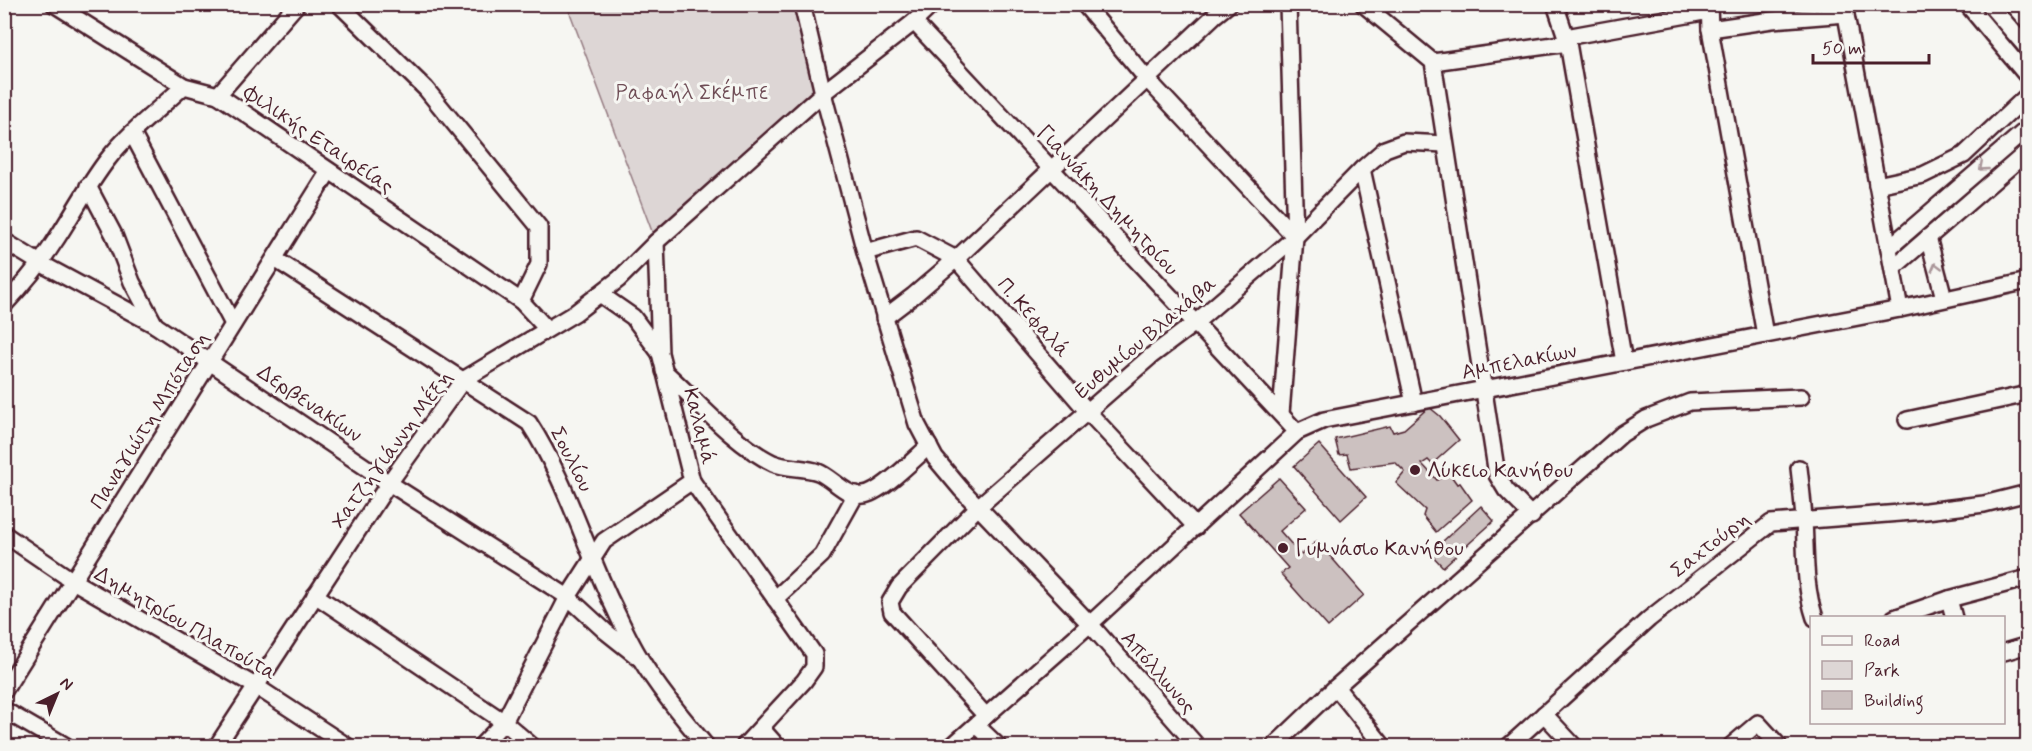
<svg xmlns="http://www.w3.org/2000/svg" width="2032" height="751" viewBox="0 0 2032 751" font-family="Mynerve,sans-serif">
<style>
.green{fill:#ddd6d5;stroke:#947a80;stroke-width:1.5}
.building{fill:#ccc1c0;stroke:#4a1f2b;stroke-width:1.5}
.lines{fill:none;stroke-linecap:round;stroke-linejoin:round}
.minor-casing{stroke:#4a1f2b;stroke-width:20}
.minor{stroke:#f6f6f2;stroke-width:15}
.oneway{stroke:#a99598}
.poi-dot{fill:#4a1f2b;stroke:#f6f6f2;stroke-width:2}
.labels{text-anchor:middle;stroke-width:6;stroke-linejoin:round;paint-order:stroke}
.park-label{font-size:21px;fill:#6f4d56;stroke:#f6f6f2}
.street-label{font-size:21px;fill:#4a1f2b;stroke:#f6f6f2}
.poi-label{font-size:21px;fill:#4a1f2b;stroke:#f6f6f2;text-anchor:start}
</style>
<rect width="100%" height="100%" fill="#f6f6f2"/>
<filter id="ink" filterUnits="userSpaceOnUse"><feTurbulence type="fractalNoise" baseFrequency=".0167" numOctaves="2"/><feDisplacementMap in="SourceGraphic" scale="12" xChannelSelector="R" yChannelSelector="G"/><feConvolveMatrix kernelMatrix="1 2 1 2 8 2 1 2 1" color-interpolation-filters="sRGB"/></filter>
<g filter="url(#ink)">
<polygon class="green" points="567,5 802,5 823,93 656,242"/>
<g class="building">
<polygon points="1429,407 1440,416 1459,440 1432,464 1428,460 1422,464 1437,480 1449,473 1457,484 1460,483 1472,500 1436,532 1423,516 1425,510 1396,483 1405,472 1395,462 1351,468 1347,454 1339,455 1335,439 1390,426 1393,432 1404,429"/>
<polygon points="1319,444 1366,497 1341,520 1294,466"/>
<polygon points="1279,478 1306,508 1280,531 1301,555 1317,541 1364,595 1328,627 1281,574 1288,568 1239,513"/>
<polygon points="1481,506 1494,521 1443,567 1430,553"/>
</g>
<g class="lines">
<g class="minor-casing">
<g id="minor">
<polyline points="54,4 184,86 218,95 521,301 547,329"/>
<polyline points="339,4 426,89 539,227 539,264 521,301"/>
<polyline points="802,4 823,93 865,252 917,424 935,458 961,489 1090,624 1197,746"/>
<polyline points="1084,4 1147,79 1295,237"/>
<polyline points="1363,4 1433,62 1497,475 1506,490 1532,516"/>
<polyline points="1555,4 1568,43 1624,362"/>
<polyline points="1709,4 1710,29 1765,335"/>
<polyline points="1844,4 1900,309"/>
<polyline points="1967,4 2028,77"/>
<polyline points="1989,4 2028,49"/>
<polyline points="2012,4 2028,22"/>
<polyline points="914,22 1297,432"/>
<polyline points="1710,29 1772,20 1846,14"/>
<polyline points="1566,37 1709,11"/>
<polyline points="1433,62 1568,43"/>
<polyline points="218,95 297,4"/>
<polyline points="132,133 233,324"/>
<polyline points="1362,169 1414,403"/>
<polyline points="1877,185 1923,175 1964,155 2028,95"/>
<polyline points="88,186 114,235 132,282 155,325"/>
<polyline points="1928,237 1944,298"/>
<polyline points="4,241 40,263 155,325 389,483 568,597 605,631 639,658"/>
<polyline points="656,242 660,353 692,481 814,654 814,667 804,681 744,746"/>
<polyline points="1890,247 2028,128"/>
<polyline points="865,252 916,238 956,259 1088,412 1196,527"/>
<path d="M275 259 529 423C564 477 582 538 609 597 619 617 628 639 640 658 659 690 683 718 706 746"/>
<polyline points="1893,268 2028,151"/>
<polyline points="600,294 633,317 659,352"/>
<path d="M4 305C22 286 39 266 53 244 72 216 87 186 108 159 129 132 158 110 184 86"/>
<polyline points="884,318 913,296 956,259 1214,16 1229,4"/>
<path d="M664 371C696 400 735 445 773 463 787 469 804 467 818 472 833 478 846 497 863 495 880 494 915 458 929 446"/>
<polyline points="1281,414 1295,237 1288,4"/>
<polyline points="1907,420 2028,394"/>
<path d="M1799 468C1801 485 1803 503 1804 520 1806 554 1804 585 1815 618"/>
<polyline points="4,534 73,581 257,687 347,746"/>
<polyline points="315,595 504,722 532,746"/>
<polyline points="775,599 822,555 856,494"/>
<polyline points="1949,599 1954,618"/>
<polyline points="1894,618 1949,599 2028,578"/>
<polyline points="2004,652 2028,645"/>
<polyline points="1336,687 1383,746"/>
<polyline points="4,691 329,171"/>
<polyline points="4,710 66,746"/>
<polyline points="1544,714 1574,746"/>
<polyline points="986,716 892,612 890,602 899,587 978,507 1151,356 1195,323 1295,237 1362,169 1385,149 1404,142 1445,144"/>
<polyline points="977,726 998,746"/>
<polyline points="761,728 777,746"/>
<polyline points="217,746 389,483 463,380 575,313 619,279 656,242 823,93 914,22 933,4"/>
<polyline points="481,746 504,722 568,597 604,541 692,481"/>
<polyline points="952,746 1090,624 1297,432 1324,420 1900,309 2028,281"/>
<polyline points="1274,746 1336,687 1622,434 1646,419 1690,402 1801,397"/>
<polyline points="1509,746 1649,619 1771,523 1926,511 1984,504 2028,493"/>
<polyline points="1731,746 1758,723 1779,746"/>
</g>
</g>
<use href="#minor" class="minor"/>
</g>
<defs><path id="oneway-chevron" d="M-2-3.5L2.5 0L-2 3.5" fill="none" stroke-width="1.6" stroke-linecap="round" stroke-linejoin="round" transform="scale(1.5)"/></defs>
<g class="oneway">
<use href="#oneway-chevron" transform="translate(1983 167) rotate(139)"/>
<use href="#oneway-chevron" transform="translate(1936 267) rotate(-105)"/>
</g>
</g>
<g class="poi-dot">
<circle cx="1415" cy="470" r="6"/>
<circle cx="1283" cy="548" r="6"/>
</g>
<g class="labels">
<g class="park-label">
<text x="692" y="99">Ραφαήλ Σκέμπε</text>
</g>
<g class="street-label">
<text transform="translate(319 139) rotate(34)" y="7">Φιλικής Εταιρείας</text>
<text transform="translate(1108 200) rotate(47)" y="7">Γιαννάκη Δημητρίου</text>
<text transform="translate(1034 317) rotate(49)" y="7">Π. Κεφαλά</text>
<text transform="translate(1145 337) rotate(-40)" y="7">Ευθυμίου Βλαχάβα</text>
<text transform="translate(1519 361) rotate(-11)" y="7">Αμπελακίων</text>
<text transform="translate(310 403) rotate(34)" y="7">Δερβενακίων</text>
<text transform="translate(149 420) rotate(-58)" y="7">Παναγιώτη Μπόταση</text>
<text transform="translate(700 426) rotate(76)" y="7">Καλαμά</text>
<text transform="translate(391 449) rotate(-54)" y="7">Χατζηγιάννη Μέξη</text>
<text transform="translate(572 459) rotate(63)" y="7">Σουλίου</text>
<text transform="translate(1710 544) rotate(-38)" y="7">Σαχτούρη</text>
<text transform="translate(186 623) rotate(30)" y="7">Δημητρίου Πλαπούτα</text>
<text transform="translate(1159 672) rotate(49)" y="7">Απόλλωνος</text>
</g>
<g class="poi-label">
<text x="1427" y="477">Λύκειο Κανήθου</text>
<text x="1295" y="555">Γυμνάσιο Κανήθου</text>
</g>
</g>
<rect width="2032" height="751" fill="none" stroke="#f6f6f2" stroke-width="24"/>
<rect x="12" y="12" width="2008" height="727" fill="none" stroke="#4a1f2b" stroke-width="2" filter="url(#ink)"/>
<rect x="1810" y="616" width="195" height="108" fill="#f6f6f2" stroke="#b1a0a2" stroke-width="1.5"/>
<rect x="1822" y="636" width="30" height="9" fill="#f6f6f2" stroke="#b1a0a2" stroke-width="1.5"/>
<text x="1864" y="646" font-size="18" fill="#4a1f2b">Road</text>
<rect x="1822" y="661" width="30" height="18" fill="#ddd6d5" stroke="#b1a0a2" stroke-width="1.5"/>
<text x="1864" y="676" font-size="18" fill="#4a1f2b">Park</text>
<rect x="1822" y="691" width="30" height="18" fill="#ccc1c0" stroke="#b1a0a2" stroke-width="1.5"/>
<text x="1864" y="706" font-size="18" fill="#4a1f2b">Building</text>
<g transform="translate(57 694) rotate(43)" stroke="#f6f6f2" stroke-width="4.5" paint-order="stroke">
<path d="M0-4.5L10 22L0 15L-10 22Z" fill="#4a1f2b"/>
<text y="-9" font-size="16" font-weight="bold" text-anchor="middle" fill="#4a1f2b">N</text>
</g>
<path d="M1813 54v9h116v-9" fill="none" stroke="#4a1f2b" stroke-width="3"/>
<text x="1822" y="54" font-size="18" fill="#4a1f2b" stroke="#f6f6f2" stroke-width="4.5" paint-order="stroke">50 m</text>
</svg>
